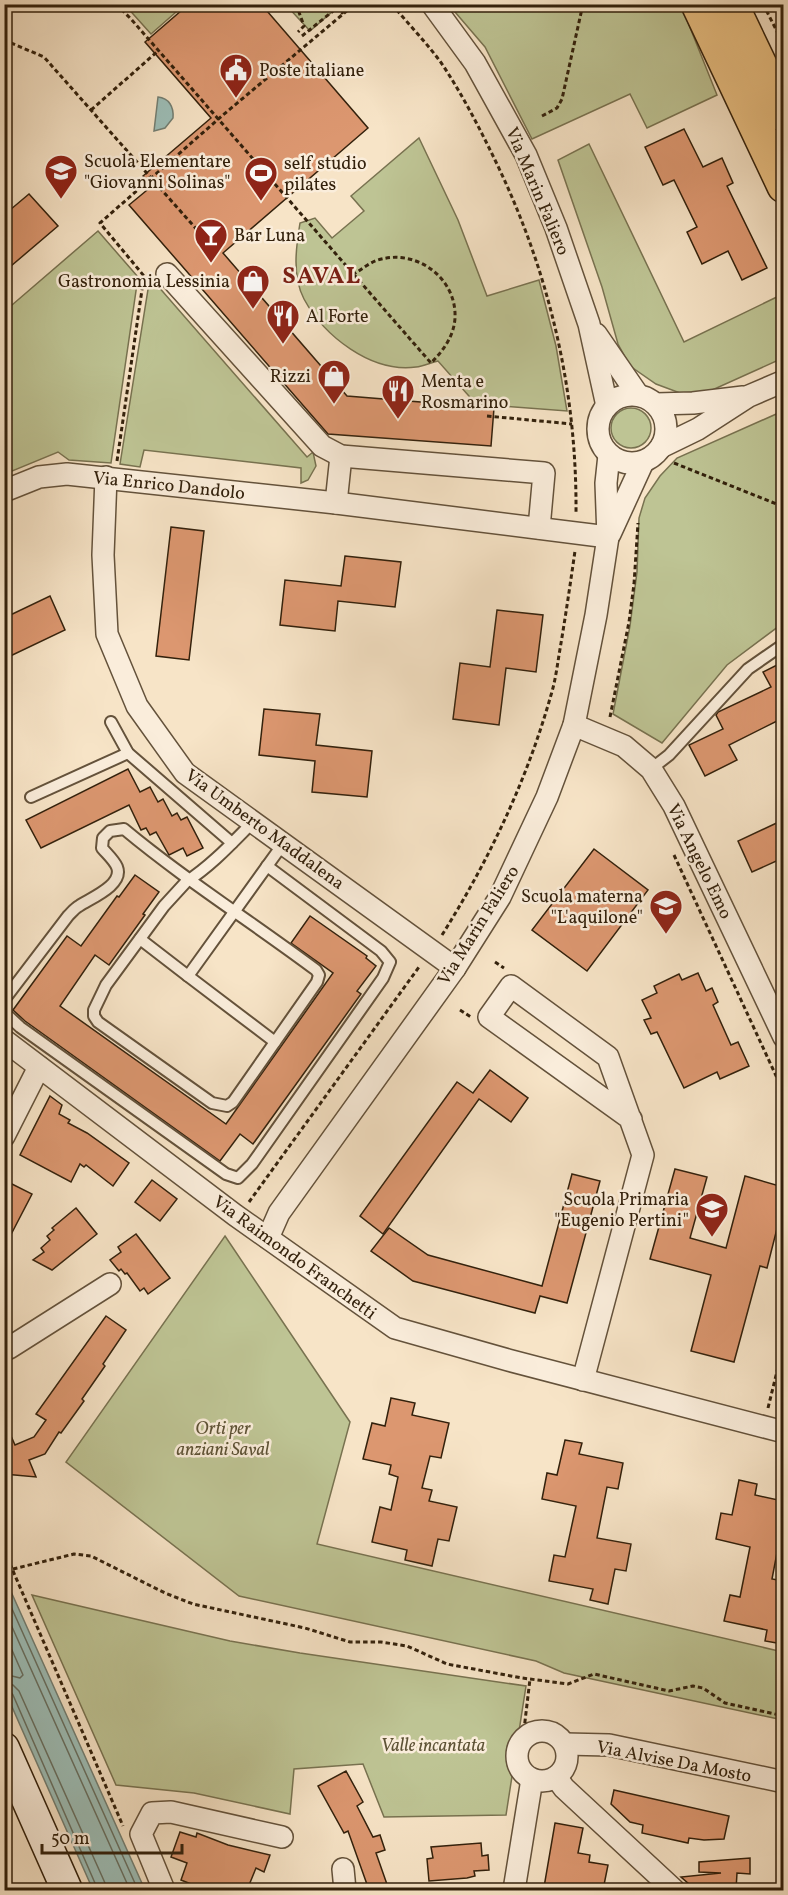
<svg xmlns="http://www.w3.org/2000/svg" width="788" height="1895" viewBox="0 0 788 1895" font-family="Vollkorn,serif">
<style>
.green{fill:#bec494;stroke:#787250;stroke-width:1.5}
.water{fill:#9dbeb7;stroke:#737f73;stroke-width:1.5}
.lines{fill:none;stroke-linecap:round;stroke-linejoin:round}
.shore{stroke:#687062;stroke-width:1.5}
.building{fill:#dc9770;stroke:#33210c;stroke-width:1.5}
.lane-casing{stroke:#64523b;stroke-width:14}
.street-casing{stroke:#64523b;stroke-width:24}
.secondary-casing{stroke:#33210c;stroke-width:33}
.primary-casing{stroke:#33210c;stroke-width:36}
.path{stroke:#33210c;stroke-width:3;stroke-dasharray:4.5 3;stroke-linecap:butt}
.lane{stroke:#faeddb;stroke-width:10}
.street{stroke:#faeddb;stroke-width:21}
.secondary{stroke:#faeddb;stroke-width:30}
.primary{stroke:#ecc284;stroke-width:33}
.labels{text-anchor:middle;stroke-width:5;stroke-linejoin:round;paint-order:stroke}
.poi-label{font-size:18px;fill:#33210c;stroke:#faeddb;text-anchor:start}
.street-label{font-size:18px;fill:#33210c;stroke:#faeddb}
.park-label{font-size:18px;font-style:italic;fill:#5d5235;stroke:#faeddb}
.district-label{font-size:24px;font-weight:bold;letter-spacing:1.5px;fill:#7a1f14;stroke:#faeddb}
</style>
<rect width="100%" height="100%" fill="#f7e4c7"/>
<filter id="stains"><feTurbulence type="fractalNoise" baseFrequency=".00333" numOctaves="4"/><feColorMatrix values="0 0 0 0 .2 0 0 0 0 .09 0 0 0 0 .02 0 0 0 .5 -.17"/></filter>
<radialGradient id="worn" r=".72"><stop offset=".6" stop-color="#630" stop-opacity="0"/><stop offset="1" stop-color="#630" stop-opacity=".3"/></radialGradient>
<g class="green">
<polygon points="125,5 184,5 151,34"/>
<polygon points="286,5 340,5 310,31"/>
<polygon points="449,5 681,5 717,95 647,128 630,94 532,139 485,47"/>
<path d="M419 138 458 220 487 296 539 280 556 346 567 411 476 404 438 361C430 363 423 366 416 367 371 373 324 336 304 299 292 276 296 247 300 223L315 218 332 238 364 211 351 196Z"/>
<polygon points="589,144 684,342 783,294 783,358 710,391 680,393 656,384 630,366 618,344 602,287 558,160"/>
<polygon points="98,231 138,277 111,463 69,460 58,452 5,474 5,311"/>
<polygon points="150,277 307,457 313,452 316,466 308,480 301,483 301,468 144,450 140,467 120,464"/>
<circle cx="631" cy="428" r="20"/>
<polygon points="783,411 783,623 727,665 662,743 613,714 630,626 637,572 639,518 645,498 660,476 677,458"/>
<polygon points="225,1236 350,1422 317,1544 783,1652 783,1720 564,1673 536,1661 239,1596 66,1462"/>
<polygon points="32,1595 230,1641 300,1653 526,1686 506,1815 384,1817 363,1764 294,1769 290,1814 194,1793 116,1785"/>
</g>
<g class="water">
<path d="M158 97C169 98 174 107 173 118L165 128 154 131Z"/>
<polygon points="4,1576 145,1890 93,1890 5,1691"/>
</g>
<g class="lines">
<g class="shore">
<polyline points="4,1591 138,1890"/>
<polyline points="4,1609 130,1890"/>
<polyline points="4,1632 23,1675 20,1678 4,1674"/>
<polyline points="4,1683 13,1685 19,1691 105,1883 106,1890"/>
<polyline points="4,1691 10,1691 13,1695 98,1890"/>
</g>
</g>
<g class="building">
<polygon points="189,4 261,4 368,128 223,253 347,396 494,408 491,446 328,434 129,205 152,186 143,176 211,118 145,42"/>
<polygon points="684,129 703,167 722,158 733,183 727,186 767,268 742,280 728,251 702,264 687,232 697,227 674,180 663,185 645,147"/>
<polygon points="29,194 58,226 4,272 4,215"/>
<polygon points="171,527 204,531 189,660 156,656"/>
<polygon points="345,556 401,562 395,607 338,601 335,631 280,625 285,580 341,586"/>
<polygon points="50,596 65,630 4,659 4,618"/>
<polygon points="497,610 543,615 536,672 506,668 499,725 453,719 460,663 490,667"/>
<polygon points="783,662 783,713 778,703 783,718 729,745 737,760 705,776 689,745 723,729 716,715 718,712 771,687 763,672"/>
<polygon points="264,709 320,714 316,745 372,751 367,797 312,792 315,761 259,755"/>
<polygon points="128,769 140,792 150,787 158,802 163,799 172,816 177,813 181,820 187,817 203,848 187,856 183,848 169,855 156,832 150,835 146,828 141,830 129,805 41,848 26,820"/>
<polygon points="783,820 783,858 752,872 738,841"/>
<polygon points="594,849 648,890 587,971 532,930"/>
<polygon points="135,875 159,892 143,914 145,915 109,965 95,955 60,1006 226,1124 333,973 291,943 310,916 367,956 366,958 376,966 357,991 361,994 253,1144 240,1134 220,1161 25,1021 13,1010 67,936 81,946 117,896 119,897"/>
<polygon points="698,973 706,991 712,988 718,1002 713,1005 731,1045 738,1042 749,1066 720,1079 717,1072 684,1088 657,1032 651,1034 644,1020 651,1018 642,1000 657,993 654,986 679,974 682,980"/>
<polygon points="490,1070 528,1098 511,1122 479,1099 383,1234 360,1216 457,1082 473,1093"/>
<polygon points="50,1096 62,1105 59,1114 70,1120 68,1123 87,1133 129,1163 113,1186 86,1165 84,1167 80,1164 71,1182 20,1155"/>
<polygon points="675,1169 707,1177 690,1238 726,1248 745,1176 783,1187 783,1205 767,1268 760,1266 734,1362 691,1351 711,1275 650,1259"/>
<polygon points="572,1174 600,1181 567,1303 540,1296 535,1313 413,1281 371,1251 389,1228 428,1255 542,1286"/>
<polygon points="4,1180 32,1194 4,1248"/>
<polygon points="152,1180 177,1199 160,1221 135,1202"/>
<polygon points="76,1208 97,1234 52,1270 33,1260 44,1252 41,1248 50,1240 47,1236 54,1230 52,1228"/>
<polygon points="136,1234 170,1278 148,1294 144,1288 140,1291 127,1273 125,1274 121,1269 119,1271 110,1260 121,1252 118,1247"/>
<polygon points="106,1316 126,1330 103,1364 105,1366 82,1399 84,1401 61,1433 59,1432 45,1454 29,1460 36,1477 4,1474 4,1420 15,1445 34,1437 46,1420 36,1414"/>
<polygon points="391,1398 415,1403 412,1415 449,1423 441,1458 430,1456 422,1488 432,1490 429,1501 457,1507 449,1541 438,1539 432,1566 405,1560 407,1550 372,1542 380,1507 391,1510 398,1477 389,1474 391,1465 363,1459 372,1423 385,1426"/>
<polygon points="565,1440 582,1443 579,1454 623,1463 618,1489 607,1487 597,1538 631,1544 626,1571 615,1569 608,1604 590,1600 593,1589 549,1581 554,1555 565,1557 576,1506 542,1499 547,1473 557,1475"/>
<polygon points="739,1480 757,1484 755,1495 783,1501 783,1521 772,1579 783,1581 783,1644 765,1641 767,1630 724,1621 730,1595 740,1597 750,1547 716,1539 721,1513 732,1515"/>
<polygon points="346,1771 363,1802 357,1806 373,1837 380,1835 385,1850 376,1853 389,1890 369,1890 348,1831 344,1833 318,1786"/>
<polygon points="614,1790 729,1816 724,1839 704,1840 689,1838 688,1843 642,1833 643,1825 630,1822 611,1804"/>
<polygon points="555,1823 583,1828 578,1853 590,1855 589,1862 608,1865 603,1890 572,1887 572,1890 568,1890 544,1887"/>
<polygon points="180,1832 196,1837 197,1833 228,1845 270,1855 264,1872 256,1868 247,1890 195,1890 196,1886 181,1880 187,1863 171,1857"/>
<polygon points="481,1843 482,1856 488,1855 489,1870 474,1871 475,1876 467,1878 429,1881 427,1859 433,1858 431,1847"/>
<polygon points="750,1858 750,1874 737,1873 736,1890 696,1890 681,1877 721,1873 699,1872 699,1862"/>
</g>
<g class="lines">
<g class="lane-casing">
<g id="lane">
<polyline points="111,722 128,753 232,843"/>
<polyline points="651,769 669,755 748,669 784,644"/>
<polyline points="31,797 128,753"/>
<polyline points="140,939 188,976 283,844"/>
<polyline points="188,976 275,1042"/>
<path d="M4 1000 68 916C72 912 75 908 79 906 91 898 124 885 117 867 114 860 107 854 102 848L103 838 110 831 124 829C185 880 252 922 316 970L319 975 317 982 233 1102 227 1106 212 1103 98 1022 94 1016V1010L106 985 164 906 186 882C212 865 231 844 253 822"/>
<polyline points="4,1012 20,1027 226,1174 238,1178 252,1164 383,978 390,962 381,951 267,866"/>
</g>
</g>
<g class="street-casing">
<g id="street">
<polyline points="432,4 475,63 526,155 556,228 589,324 607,406"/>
<polyline points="167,274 322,446 341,456 544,473 539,528"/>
<polyline points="596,334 638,395"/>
<circle cx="632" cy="429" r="34"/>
<polyline points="656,404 693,403 743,397"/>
<polyline points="661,447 698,429 749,396 784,381"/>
<polyline points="106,477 103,555 107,634 137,706 185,773 455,968"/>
<polyline points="4,491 39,477 67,474 336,503 608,537"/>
<polyline points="336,503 341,456"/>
<polyline points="610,534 643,462"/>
<polyline points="574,725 624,746 651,769 674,806 784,1037"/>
<polyline points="4,1040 235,1215 395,1328 508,1360 784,1432"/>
<polyline points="4,1136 39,1067"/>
<polyline points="268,1238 279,1213 455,968 500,897 547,797 574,725 596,615 608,537 606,483 609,455"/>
<polyline points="4,1348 9,1348 110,1284"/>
<polyline points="583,1380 643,1155 608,1057 511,986 489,1017 631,1119"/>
<circle cx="542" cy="1756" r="25"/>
<polyline points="565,1744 609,1745 784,1782"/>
<polyline points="556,1777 564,1788 674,1890"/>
<polyline points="343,1869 345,1890"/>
<polyline points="164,1890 141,1834 152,1813 171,1812 282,1837"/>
<polyline points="514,1890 532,1779"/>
</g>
</g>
<g class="secondary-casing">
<polyline id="secondary" points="4,1748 67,1890"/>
</g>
<g class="primary-casing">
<g id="primary">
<polyline points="698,4 784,186"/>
<polyline points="731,4 784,115"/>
</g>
</g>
<g class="path">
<path d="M116 4 131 19 431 363C443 351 454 336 455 318 457 278 416 248 378 260 369 263 362 269 354 274"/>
<polyline points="296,4 304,26 298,32"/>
<path d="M392 4C408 24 427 43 442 64 462 94 479 127 495 160 549 271 577 390 576 513"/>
<polyline points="763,4 784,45"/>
<polyline points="302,36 338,7 343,14"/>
<polyline points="4,40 44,57 214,249"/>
<polyline points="91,110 158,51"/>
<polyline points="542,116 557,108 562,99 583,4"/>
<polyline points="487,416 572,424"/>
<polyline points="117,461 144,276 100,223 223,115 355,4"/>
<polyline points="674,463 784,507"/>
<polyline points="610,717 629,622 634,584 638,523"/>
<polyline points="674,855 784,1093"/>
<path d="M442 935C489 860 527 780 551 695 555 682 557 668 559 655 565 620 570 586 575 551"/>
<polyline points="495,962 504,968"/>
<polyline points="460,1010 471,1017"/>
<polyline points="249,1202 419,967"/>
<polyline points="768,1408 784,1343"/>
<polyline points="4,1550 123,1826"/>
<polyline points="13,1569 74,1554 91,1556 165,1593 193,1604 305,1628 350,1642 381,1642 407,1646 447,1664 522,1678 568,1684 594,1674 669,1691 693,1686 703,1688 725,1703 784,1716"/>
<polyline points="523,1738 530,1679"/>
</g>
<use href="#lane" class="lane"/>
<use href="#street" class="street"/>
<use href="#secondary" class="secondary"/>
<use href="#primary" class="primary"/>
</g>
<defs>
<g id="civic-pin" transform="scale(1.725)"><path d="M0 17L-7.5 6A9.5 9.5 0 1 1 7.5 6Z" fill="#8f2418" stroke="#faeddb"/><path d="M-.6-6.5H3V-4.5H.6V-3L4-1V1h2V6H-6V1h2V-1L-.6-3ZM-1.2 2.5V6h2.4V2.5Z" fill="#fff"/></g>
<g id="school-pin" transform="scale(1.725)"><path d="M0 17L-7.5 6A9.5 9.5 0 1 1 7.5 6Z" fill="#8f2418" stroke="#faeddb"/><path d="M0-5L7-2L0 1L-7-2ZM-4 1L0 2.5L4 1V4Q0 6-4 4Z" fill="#fff"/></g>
<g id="stadium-pin" transform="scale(1.725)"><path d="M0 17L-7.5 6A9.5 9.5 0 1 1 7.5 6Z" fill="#8f2418" stroke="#faeddb"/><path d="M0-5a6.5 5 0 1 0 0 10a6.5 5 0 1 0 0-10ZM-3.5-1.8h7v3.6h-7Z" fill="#fff"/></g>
<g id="bar-pin" transform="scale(1.725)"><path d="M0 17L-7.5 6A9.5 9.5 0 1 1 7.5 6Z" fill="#8f2418" stroke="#faeddb"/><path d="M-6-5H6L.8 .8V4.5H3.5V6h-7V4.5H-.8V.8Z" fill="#fff"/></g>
<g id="shop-pin" transform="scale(1.725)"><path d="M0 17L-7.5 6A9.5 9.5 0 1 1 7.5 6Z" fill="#8f2418" stroke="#faeddb"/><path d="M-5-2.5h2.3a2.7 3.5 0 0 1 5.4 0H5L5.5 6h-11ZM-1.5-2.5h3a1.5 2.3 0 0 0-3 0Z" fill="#fff"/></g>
<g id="restaurant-pin" transform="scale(1.725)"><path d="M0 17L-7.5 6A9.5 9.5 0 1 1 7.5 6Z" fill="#8f2418" stroke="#faeddb"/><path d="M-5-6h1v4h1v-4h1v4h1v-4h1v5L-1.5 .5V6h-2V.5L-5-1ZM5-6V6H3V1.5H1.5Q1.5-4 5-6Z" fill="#fff"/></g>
</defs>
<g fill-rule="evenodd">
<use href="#civic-pin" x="236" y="70"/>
<use href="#school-pin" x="61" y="171"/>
<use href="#stadium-pin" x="261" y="173"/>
<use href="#bar-pin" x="211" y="235"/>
<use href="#shop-pin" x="253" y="281"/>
<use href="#restaurant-pin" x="283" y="316"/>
<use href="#shop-pin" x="334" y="376"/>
<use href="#restaurant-pin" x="398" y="391"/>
<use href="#school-pin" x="666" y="906"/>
<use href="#school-pin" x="712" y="1209"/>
</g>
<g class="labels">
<g class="poi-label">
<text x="259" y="76">Poste italiane</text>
<text x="84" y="167">Scuola Elementare<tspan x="84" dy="21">"Giovanni Solinas"</tspan></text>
<text x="284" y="169">self studio<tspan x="284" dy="21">pilates</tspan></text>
<text x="234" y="241">Bar Luna</text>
<text x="230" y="287" text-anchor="end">Gastronomia Lessinia</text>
<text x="306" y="322">Al Forte</text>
<text x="311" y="382" text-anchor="end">Rizzi</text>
<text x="421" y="387">Menta e<tspan x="421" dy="21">Rosmarino</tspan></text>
<text x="643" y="902" text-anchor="end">Scuola materna<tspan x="643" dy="21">"L'aquilone"</tspan></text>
<text x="689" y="1205" text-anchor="end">Scuola Primaria<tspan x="689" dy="21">"Eugenio Pertini"</tspan></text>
</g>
<g class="street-label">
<text transform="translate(538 191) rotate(67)" y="6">Via Marin Faliero</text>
<text transform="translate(169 485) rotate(6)" y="6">Via Enrico Dandolo</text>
<text transform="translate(265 829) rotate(36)" y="6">Via Umberto Maddalena</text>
<text transform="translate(700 861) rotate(64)" y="6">Via Angelo Emo</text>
<text transform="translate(478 925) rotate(-58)" y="6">Via Marin Faliero</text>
<text transform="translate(295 1257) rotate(36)" y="6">Via Raimondo Franchetti</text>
<text transform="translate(674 1761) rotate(11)" y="6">Via Alvise Da Mosto</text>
</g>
<g class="park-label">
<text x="223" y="1434">Orti per<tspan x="223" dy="21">anziani Saval</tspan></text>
<text x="433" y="1751">Valle incantata</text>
</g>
<g class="district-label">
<text x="322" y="283">SAVAL</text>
</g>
</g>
<rect width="788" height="1895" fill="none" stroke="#f7e4c7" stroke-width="24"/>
<rect x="6" y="6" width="776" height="1883" fill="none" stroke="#33210c" stroke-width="3"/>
<rect x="12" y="12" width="764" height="1871" fill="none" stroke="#33210c" stroke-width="1.5"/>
<path d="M42 1844v9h140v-9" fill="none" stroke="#33210c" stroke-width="3"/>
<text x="51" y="1844" font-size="18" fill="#33210c" stroke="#faeddb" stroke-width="4.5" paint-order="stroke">50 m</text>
<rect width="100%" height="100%" filter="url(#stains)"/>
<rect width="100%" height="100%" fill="url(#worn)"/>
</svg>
